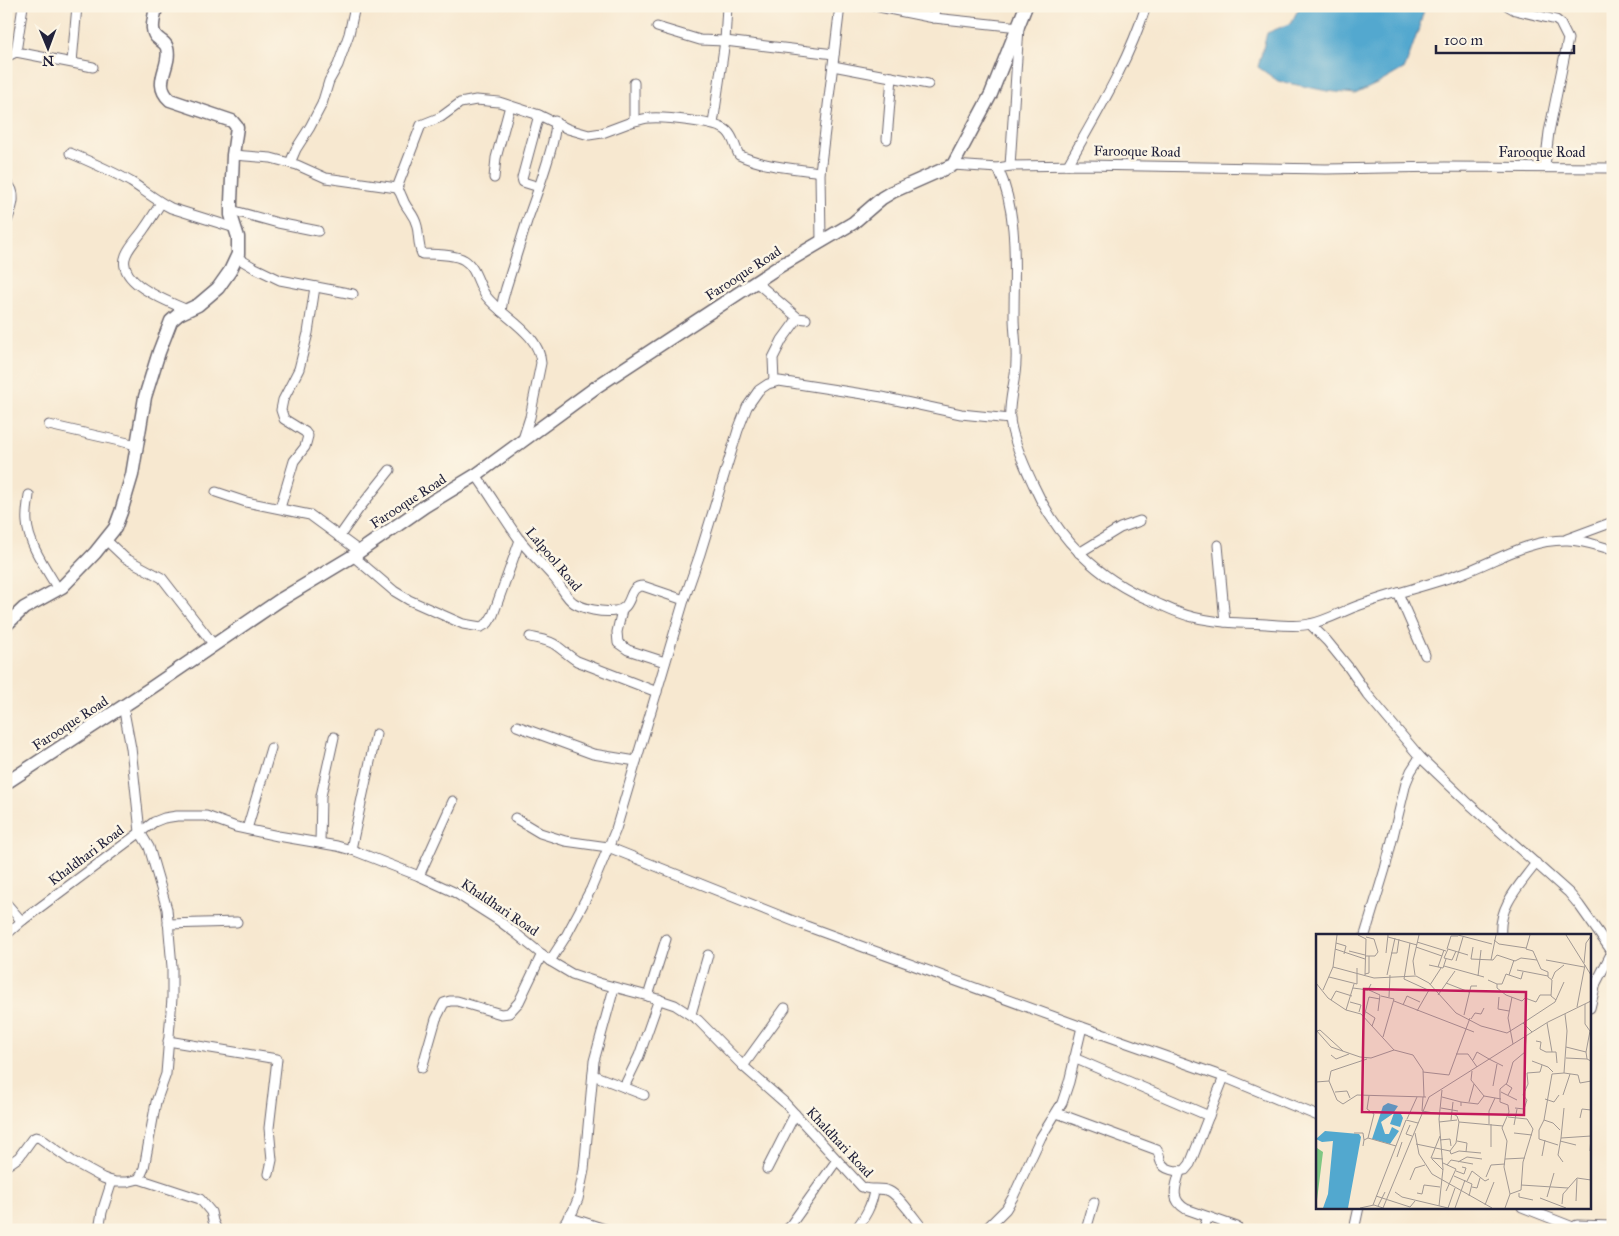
<svg xmlns="http://www.w3.org/2000/svg" width="1619" height="1236" viewBox="0 0 1619 1236" font-family="'IM FELL Great Primer',serif">
<style>
.water{fill:#52a8cf;stroke:#3a6585}
.lines{fill:none;stroke-linecap:round;stroke-linejoin:round}
.street-casing{stroke:#6d676f;stroke-width:11}
.secondary-casing{stroke:#6d676f;stroke-width:15}
.street{stroke:#fff;stroke-width:9}
.secondary{stroke:#fff;stroke-width:12}
.labels{text-anchor:middle;stroke-width:5;stroke-linejoin:round;paint-order:stroke}
.street-label{font-size:14px;fill:#22223b;stroke:#fcf5e5}
.inset-road{fill:none;stroke:#a29994;stroke-width:1}
.view{fill:#c2185b;fill-opacity:0.15;stroke:#c2185b;stroke-width:2.5}
.inset-edge{fill:none;stroke:#22223b;stroke-width:2.5}
</style>
<rect width="100%" height="100%" fill="#fcf5e5"/>
<filter id="ink" filterUnits="userSpaceOnUse"><feTurbulence type="fractalNoise" baseFrequency=".02" numOctaves="2"/><feDisplacementMap in="SourceGraphic" scale="10" xChannelSelector="R" yChannelSelector="G"/><feConvolveMatrix kernelMatrix="1 2 1 2 8 2 1 2 1" color-interpolation-filters="sRGB"/></filter>
<filter id="wash" filterUnits="userSpaceOnUse"><feTurbulence type="fractalNoise" baseFrequency=".0096" numOctaves="4" result="noise"/><feDisplacementMap in="SourceGraphic" scale="20" xChannelSelector="R" yChannelSelector="G"/><feGaussianBlur stdDeviation="1.12" result="paint"/><feColorMatrix in="noise" values="0 0 0 0 0 0 0 0 0 0 0 0 0 0 0 0 0 1.4 0 .05"/><feComposite in="paint" operator="in"/></filter>
<g filter="url(#wash)">
<rect width="100%" height="100%" fill="#f7e8d0"/>
<polygon class="water" points="1300,6 1425,6 1419,28 1405,68 1379,83 1355,94 1327,91 1278,81 1258,67 1267,33 1291,23"/>
</g>
<g filter="url(#ink)">
<g class="lines">
<g class="street-casing">
<g id="street">
<polyline points="874,6 934,18 1019,27 1010,166"/>
<polyline points="1508,6 1515,10 1556,20 1560,23 1568,39 1549,132 1545,166"/>
<polyline points="934,18 937,6"/>
<polyline points="657,27 700,40 725,41 834,54"/>
<polyline points="16,52 23,6"/>
<polyline points="6,57 16,52 93,67"/>
<polyline points="72,62 77,6"/>
<polyline points="833,66 928,84"/>
<path d="M634 83V121C640 120 645 118 650 118 664 117 718 122 727 131 734 137 735 148 739 155 764 167 793 168 820 172"/>
<polyline points="713,124 725,41 727,6"/>
<polyline points="887,139 892,77"/>
<path d="M70 153C91 162 112 171 131 182 145 191 157 201 171 208L235 228"/>
<path d="M233 155 271 158 297 165 326 178 397 188C401 193 402 197 404 202 409 212 414 214 417 226 419 235 418 246 422 254 433 254 455 254 464 260 476 267 478 285 486 296 503 318 539 332 541 363L530 417 522 442"/>
<polyline points="290,163 296,149 310,127 322,104 329,81 338,65 349,34 355,6"/>
<polyline points="953,165 998,168 1010,166 1084,165 1326,169 1445,167 1613,168"/>
<path d="M1068 165C1097 113 1128 63 1146 6"/>
<path d="M998 168C1019 214 1014 268 1014 317 1014 332 1017 347 1016 361 1016 381 1008 401 1010 420 1013 441 1024 465 1033 484 1057 538 1098 579 1152 601 1166 607 1179 614 1193 617 1217 623 1242 623 1266 624 1280 625 1297 627 1310 624 1326 621 1345 610 1360 605 1394 593 1430 585 1463 573 1497 560 1528 540 1565 540 1581 539 1598 546 1613 550"/>
<polyline points="494,178 496,158 510,106"/>
<path d="M6 183C20 193 10 212 6 224"/>
<polyline points="539,187 523,182 522,178 539,115"/>
<polyline points="397,188 421,125 441,117 460,103 476,100 499,102 539,115 568,129 589,135 602,133 634,121"/>
<path d="M161 203C155 212 150 221 144 229 138 238 130 245 126 255 115 283 168 301 187 310"/>
<polyline points="231,210 278,223 318,231"/>
<polyline points="821,241 820,172 840,6"/>
<polyline points="236,257 253,267 280,280 353,294"/>
<polyline points="756,282 798,318 806,319"/>
<path d="M501 311 503 299 506 288C513 266 520 243 527 221 533 204 559 135 555 121"/>
<polyline points="774,382 773,358 782,340 798,318"/>
<polyline points="49,425 137,445"/>
<path d="M476 475C491 496 504 518 519 539 530 553 543 565 555 579 561 586 566 598 574 603 584 609 602 613 615 611 635 609 626 586 643 586L684 600"/>
<polyline points="216,492 246,502 310,515 359,551"/>
<path d="M29 495C28 504 26 513 27 522 28 544 47 570 58 589"/>
<polyline points="280,508 294,461 305,447 308,436 305,432 284,419 281,410 283,400 299,369 308,333 315,287"/>
<polyline points="339,537 358,510 390,470"/>
<polyline points="1567,539 1613,522"/>
<polyline points="106,540 125,558 162,578 214,645"/>
<polyline points="1218,545 1225,622"/>
<polyline points="1079,553 1120,528 1140,521"/>
<polyline points="353,556 394,591 409,600 463,624 481,627 488,623 493,615 520,540"/>
<polyline points="1398,593 1425,655"/>
<polyline points="622,610 617,632 618,643 628,650 665,662"/>
<polyline points="1310,624 1327,641 1349,668 1367,694 1420,757 1466,801 1569,893 1579,905 1613,953"/>
<path d="M530 637C539 639 550 640 557 646 564 651 569 656 577 661L657 692"/>
<polyline points="123,706 131,748 140,832 149,847 167,909 172,967 172,998 166,1074 156,1102 144,1168 139,1179"/>
<polyline points="517,726 593,754 636,761"/>
<polyline points="515,818 540,833 565,841 608,847 806,926 1082,1027 1224,1077 1318,1116"/>
<polyline points="247,829 271,748"/>
<polyline points="320,843 321,796 334,737"/>
<polyline points="351,849 376,734"/>
<polyline points="419,876 453,801"/>
<path d="M6 903 19 918 23 920 154 822 164 818 177 816H206L236 827 278 836 337 846 355 851 419 876 454 892 498 920 514 932 550 961 572 974 599 983 648 996 675 1005 698 1020 743 1066 784 1102 862 1187C871 1191 880 1187 889 1191 900 1196 915 1220 924 1230"/>
<polyline points="168,924 237,922"/>
<polyline points="6,935 23,920"/>
<polyline points="1365,935 1385,869 1406,783 1411,771 1420,757"/>
<path d="M1501 935C1498 906 1520 885 1536 863"/>
<polyline points="550,961 566,936 591,889 616,829 684,600 700,554 738,430 747,407 759,390 768,384 779,381 882,397 961,414 1010,419"/>
<polyline points="648,996 666,939"/>
<polyline points="1590,1008 1596,983 1612,952"/>
<polyline points="691,1014 708,955"/>
<polyline points="168,1041 277,1059 269,1128 272,1160 269,1174"/>
<polyline points="1074,1058 1209,1116"/>
<polyline points="743,1066 785,1008"/>
<polyline points="422,1068 436,1019 444,1003 450,1001 457,1001 501,1014 509,1013 519,1002 542,954"/>
<polyline points="593,1075 644,1095"/>
<polyline points="624,1087 639,1056 659,999"/>
<path d="M1057 1113 1157 1150C1160 1154 1159 1158 1161 1162 1164 1170 1177 1172 1185 1170L1190 1164 1224 1077"/>
<polyline points="6,1166 19,1157 32,1139 36,1137 40,1138 72,1161 103,1178 114,1182 127,1182 139,1179 200,1199 211,1212 213,1221 217,1230"/>
<polyline points="767,1169 795,1114"/>
<path d="M1180 1171C1176 1186 1169 1199 1186 1209L1237 1227"/>
<polyline points="1522,1207 1573,1227"/>
<polyline points="568,1217 608,1230"/>
<polyline points="99,1230 102,1212 112,1181"/>
<polyline points="560,1230 573,1211 578,1199 584,1170 594,1061 614,988"/>
<polyline points="787,1230 837,1160"/>
<path d="M855 1230C865 1217 872 1206 874 1190"/>
<polyline points="985,1230 1006,1209 1013,1197 1041,1137 1062,1103 1069,1082 1082,1027"/>
<polyline points="1086,1230 1094,1202"/>
<polyline points="1203,1230 1208,1217"/>
<polyline points="1354,1230 1359,1207"/>
<polyline points="1570,1230 1573,1227 1577,1225 1613,1226"/>
</g>
</g>
<g class="secondary-casing">
<g id="secondary">
<path d="M6 625 24 608 62 587 95 553 115 528 121 512 132 475 145 397 159 352 171 321 179 314 198 305 218 288 230 271 238 254V237L231 215V202L233 155 237 127 232 121 170 100C151 83 172 66 167 48 166 43 162 42 159 39 148 32 155 17 156 6"/>
<polyline points="6,783 151,688 280,600 353,556 425,506 476,475 599,385 780,266 853,223 882,198 892,192 953,165 991,94 1026,6"/>
</g>
</g>
<use href="#street" class="street"/>
<use href="#secondary" class="secondary"/>
</g>
</g>
<g class="labels">
<g class="street-label">
<text transform="translate(1137 151) rotate(1)" y="5">Farooque Road</text>
<text x="1542" y="157">Farooque Road</text>
<text transform="translate(743 273) rotate(-33)" y="5">Farooque Road</text>
<text transform="translate(408 501) rotate(-33)" y="5">Farooque Road</text>
<text transform="translate(554 559) rotate(50)" y="5">Lalpool Road</text>
<text transform="translate(70 723) rotate(-33)" y="5">Farooque Road</text>
<text transform="translate(86 855) rotate(-37)" y="5">Khaldhari Road</text>
<text transform="translate(500 907) rotate(34)" y="5">Khaldhari Road</text>
<text transform="translate(840 1142) rotate(47)" y="5">Khaldhari Road</text>
</g>
</g>
<g transform="translate(1316 934)">
<rect width="275" height="275" fill="#f7e8d0"/>
<path d="M1 214 7 218 0 274V215Z" fill="#7fc783"/>
<path d="M72 169 82 172 78 178 85 180 87 184 84 193 74 190 78 179 65 188 69 200H73L76 193 83 197 74 210 56 205 67 172ZM9 197 43 200 45 203 32 274H7L12 260 17 207 6 208 0 205Z" fill="#52a8cf"/>
<path class="inset-road" d="M42 1 50 5 49 41M142 1 176 10M214 1 210 15 217 17 225 35 232 38V43L236 46 235 62 240 66M250 1 275 41M72 3 101 11M178 6 183 10 210 14M101 8 130 17M20 9 30 12 28 20M94 9 88 45 112 56M100 13 126 22M157 13 155 25 177 26 181 21 199 27 205 24 221 26M19 15 49 25M131 15 135 2H142M33 17 49 21M70 19 72 1M75 19H81L83 5M49 22H59L62 18 58 5 50 3M128 24 132 15 152 21M128 24 136 26 140 17M175 26 180 1M230 26 268 33M140 27 147 3M268 29 270 9 275 2M113 31 127 34 130 25M128 32 168 43M17 33 58 44 100 42 113 49 140 79 165 92 191 99 207 89 216 98M122 33 128 16M201 36 232 42M49 40 53 39V22M71 41 79 4M99 41 97 27 103 1M193 41 198 26M162 42 165 16M13 43 41 50V34M236 45 239 38 248 31M172 46 181 50V54L190 61 206 67 209 64 220 68 224 61H235M0 49 12 64 30 76 45 80 78 116M130 49 153 58M181 50H186L190 40 205 45 207 38M114 51 125 34M37 54 52 56 55 50M7 56 17 33 21 1M53 56 64 61 62 77M122 61 139 37M65 62 78 65 67 103M73 63 74 41M183 63 182 75 193 77M196 63 192 84 197 110M15 66 20 57 36 62M78 67 158 98M34 68 45 71 43 78M269 70V90L274 97 270 118M87 71 91 62 104 68M261 73 269 31M30 76 38 50M101 77 113 56M50 78 59 84 56 92M148 81 155 52H161M48 83 53 63 64 65M155 85 159 79 165 80 168 74M207 89 239 68 248 48M231 89 236 118M0 96 15 113 44 123 55 124 78 116 97 121 107 136 108 163M1 97 4 96 27 117M220 107 225 108 224 115 230 118H240L241 129M250 113 270 118 271 125 275 127M140 120H152L161 133M15 121 20 125 33 120M250 124 271 125M173 125 187 132M157 126 161 118 173 125M216 127 232 133 237 138M156 137 155 146 168 162 185 165M107 138 133 141 154 84M248 139 262 141 264 149 275 147M13 147 15 137 51 125M0 148 13 147 21 166 27 170 41 161 110 163M190 150 196 154 192 161M177 152 181 130M19 158 31 157 34 164M185 158 201 166M247 161 254 140M107 163 106 177 124 180M126 163 145 168V172M229 165 238 168 243 161M145 168 162 170 168 162M153 168 158 150M125 174 142 177M199 174 208 175 211 166 207 161 212 150 211 139 224 138 226 131M135 179 141 182 143 188 187 192M192 183 211 185 217 195 207 228 205 256 194 260M264 184 266 175 275 176M91 185 101 163M135 186 137 168M228 186 237 189 244 196M123 188 141 186M173 190V177L179 164M175 190V213M94 191 90 200 96 202M198 191 201 175M38 199H47L48 206M99 199 103 220 116 240 176 274M198 199 216 201M124 202 115 224 127 225M52 204 80 212M245 204 248 174M124 206 134 205 135 212M141 207 151 209 150 218M244 207 260 211M100 210 134 217 140 209 143 188M242 211 223 205V196L228 186 236 140 248 139 251 97 249 80M47 212 48 206 52 204 58 180 51 175 53 162M134 217 135 220 143 217 165 219M274 217 275 202M226 222 229 206M81 223 86 208M116 225 127 236M189 225 209 224M142 228 151 223 166 225M247 228 242 221 245 204 275 202M127 229 140 235 130 257M131 231 135 226 157 230M140 237 148 240 150 234 146 233M138 242 156 250 153 262M170 243 175 231 189 230M94 246 99 234 109 231M151 247 156 237 169 247 173 245M205 251 252 254M156 253 161 254 164 244M79 258 86 263 132 274 139 254M101 259 106 260 108 251 124 253M203 259V263L217 266M60 262 94 273 99 267M231 263 238 239M224 264 250 274M260 267 261 245M246 270 247 260 261 244 275 246M57 271 90 186 102 189M169 271 178 248M62 272 69 258M123 272 127 235 123 185 126 156M44 274 58 271 67 274 113 163 232 88 275 67M139 274 149 246M189 274 194 260 188 233 191 207 186 194 193 178 192 171 184 168V155L191 149 197 128 209 118 210 102"/>
<path class="view" d="M48 55 210 58 208 181 46 178Z"/>
<rect width="275" height="275" class="inset-edge"/>
</g>
<rect width="1619" height="1236" fill="none" stroke="#fcf5e5" stroke-width="25"/>
<g transform="translate(48 48) rotate(179)" stroke="#fcf5e5" stroke-width="4" paint-order="stroke">
<path d="M0-4L9 19L0 12L-9 19Z" fill="#22223b"/>
<text y="-8" font-size="14" font-weight="bold" text-anchor="middle" fill="#22223b">N</text>
</g>
<path d="M1436 45v8h138v-8" fill="none" stroke="#22223b" stroke-width="2.5"/>
<text x="1444" y="45" font-size="15" fill="#22223b" stroke="#fcf5e5" stroke-width="4" paint-order="stroke">100 m</text>
</svg>
